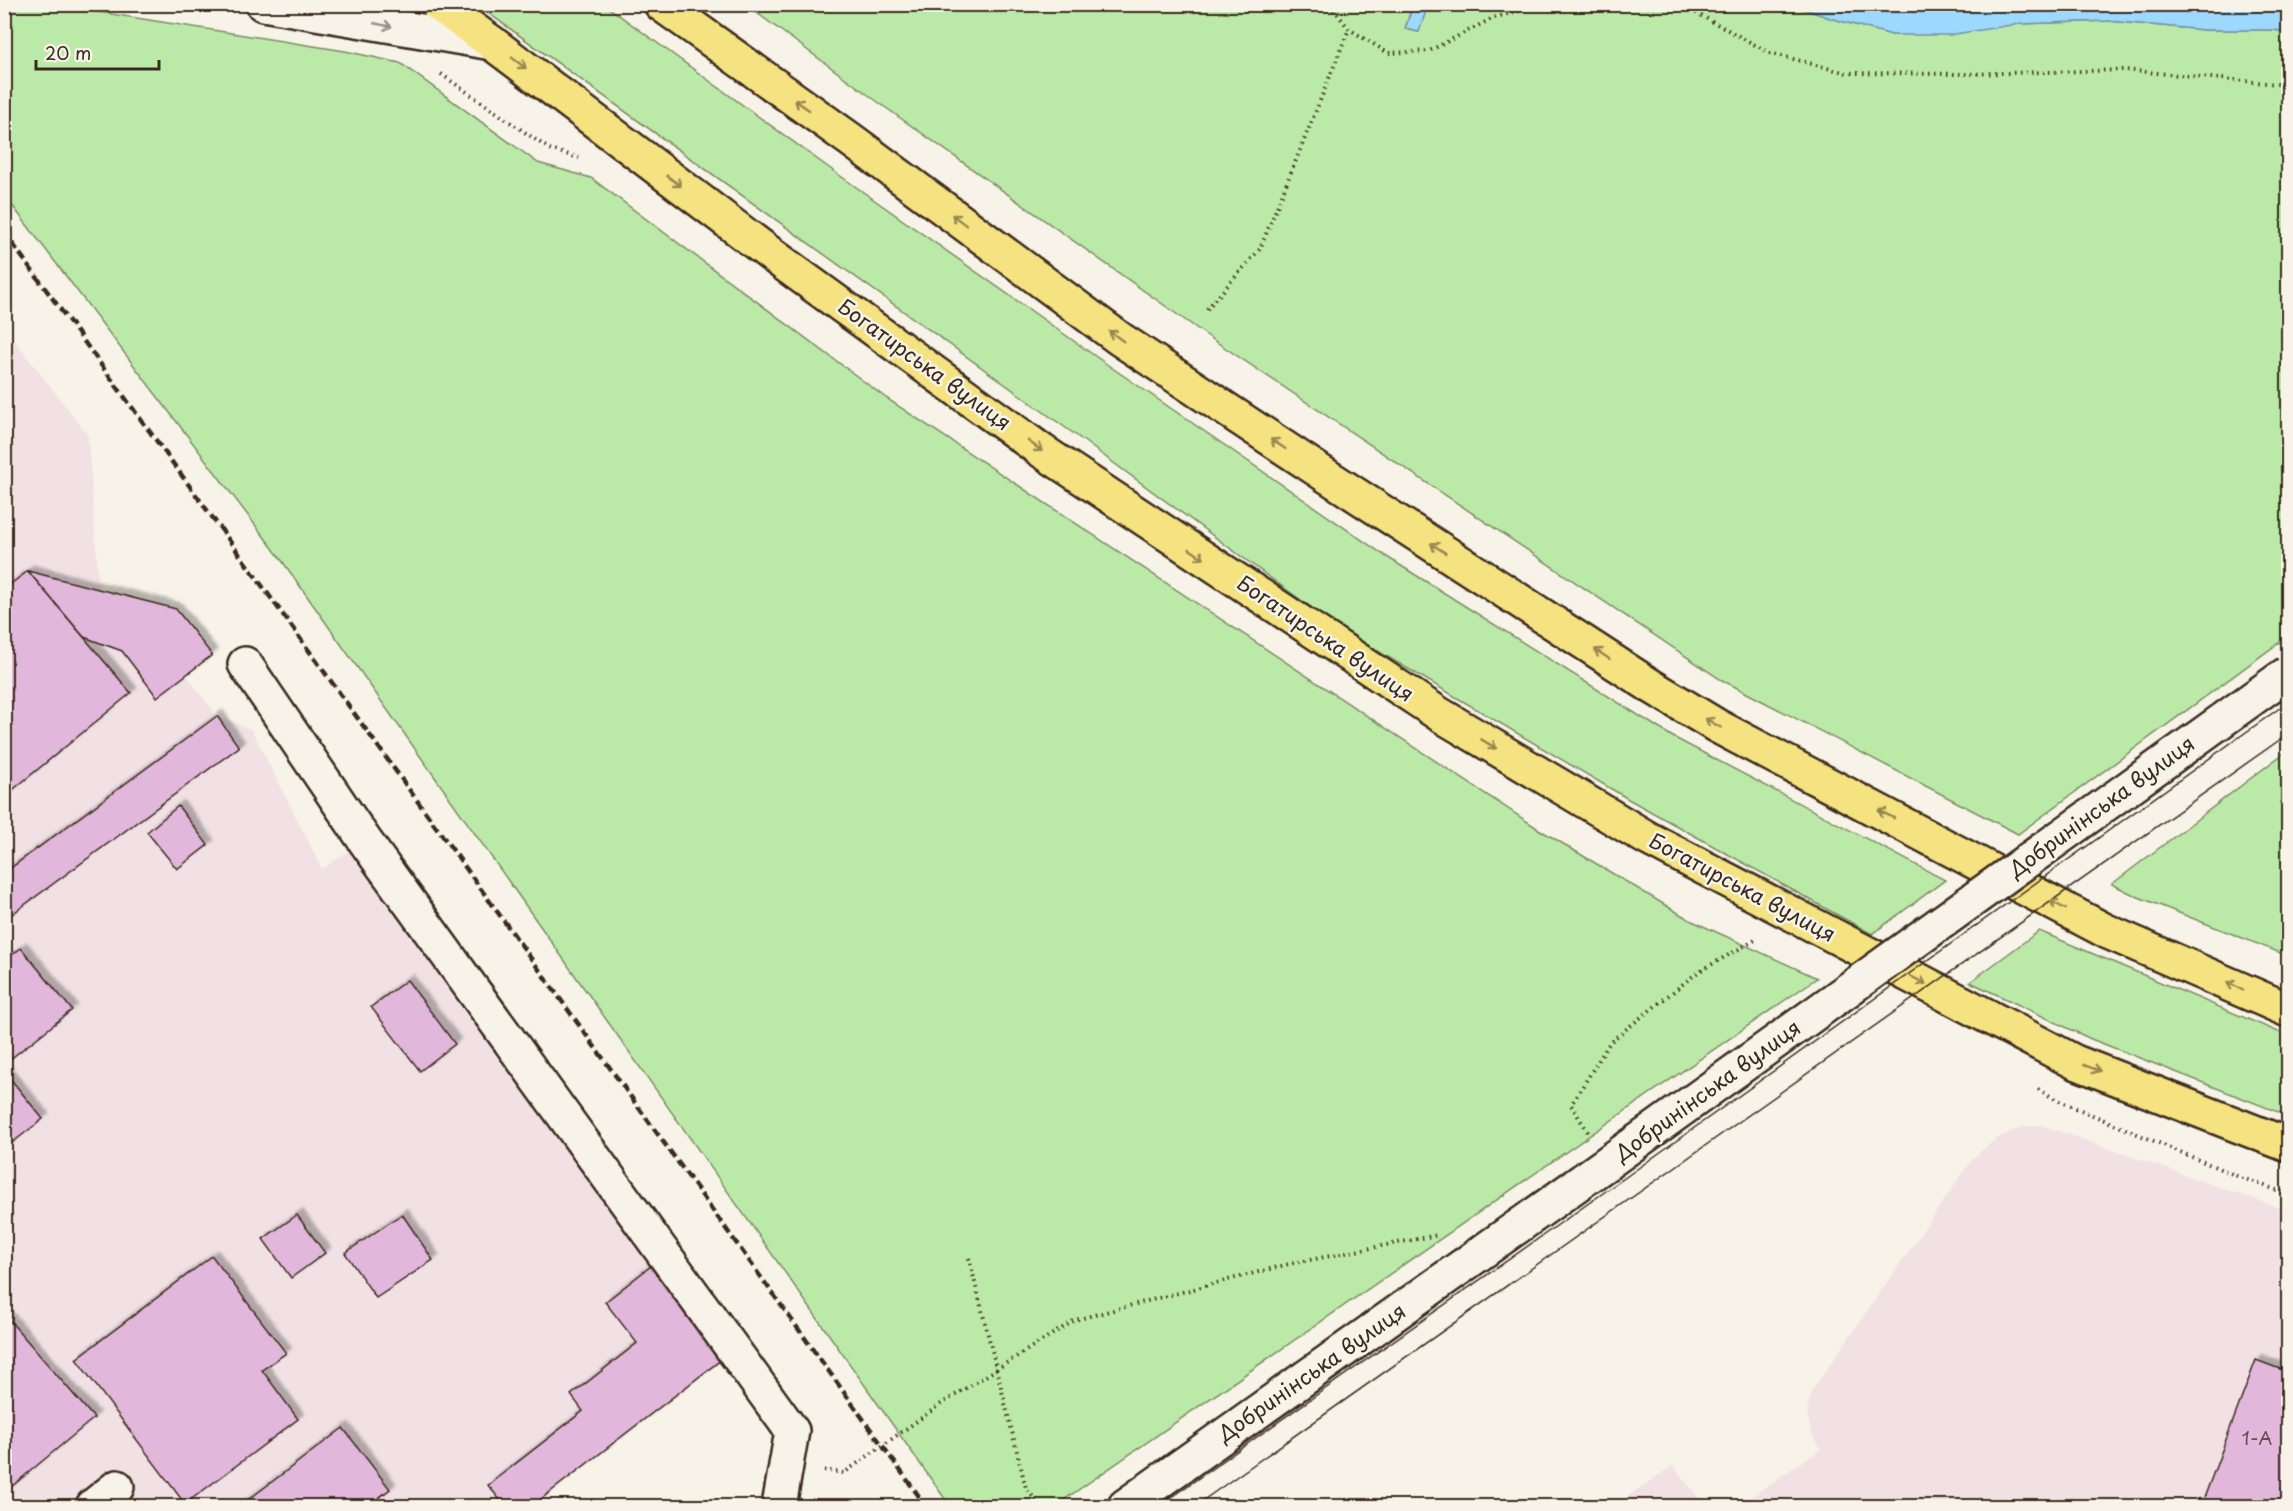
<svg xmlns="http://www.w3.org/2000/svg" width="2293" height="1511" viewBox="0 0 2293 1511" font-family="'Playpen Sans',sans-serif">
<style>
.built{fill:#f1e1e4}
.green{fill:#bbeaa8;stroke:#7b8a63;stroke-width:1.5}
.water{fill:#9dd8fe;stroke:#7692a4;stroke-width:1.5}
.building{fill:#e2b7dc;stroke:#3b2a1e;stroke-width:1.5;filter:url(#shadow)}
.lines{fill:none;stroke-linecap:round;stroke-linejoin:round}
.minor-casing{stroke:#3b2a1e;stroke-width:38}
.major-casing{stroke:#3b2a1e;stroke-width:38}
.path{stroke:#3b2a1e;stroke-width:4;stroke-dasharray:1.5 4.5;stroke-linecap:butt}
.minor{stroke:#f7f3e8;stroke-width:33}
.major{stroke:#f5e382;stroke-width:33}
.tram{stroke:#3b2a1e;stroke-width:1.5}
.rail{stroke:#3b2a1e;stroke-width:4.5;stroke-dasharray:9 4.5;stroke-linecap:butt}
.minor-bridge-casing{stroke:#3b2a1e;stroke-width:38;stroke-linecap:butt}
.minor-bridge{stroke:#f7f3e8;stroke-width:33}
.oneway{stroke:#998e83}
.oneway2{stroke:#988650}
.labels{text-anchor:middle;stroke-width:5;stroke-linejoin:round;paint-order:stroke}
.number-label{font-size:18px;fill:#654d4e}
.street-label{font-size:21px;fill:#3b2a1e;stroke:#f7f3e8}
</style>
<defs>
<filter id="shadow"><feDropShadow dx="5.5" dy="-5.5" stdDeviation="1.5" flood-color="#0004"/></filter>
</defs>
<rect width="100%" height="100%" fill="#f7f3e8"/>
<filter id="ink" filterUnits="userSpaceOnUse"><feTurbulence type="fractalNoise" baseFrequency=".0167" numOctaves="2"/><feDisplacementMap in="SourceGraphic" scale="12" xChannelSelector="R" yChannelSelector="G"/><feConvolveMatrix kernelMatrix="1 2 1 2 8 2 1 2 1" color-interpolation-filters="sRGB"/></filter>
<g filter="url(#ink)">
<g class="built">
<polygon points="4,327 88,435 99,589 176,609 212,655 186,675 217,716 252,730 322,869 350,850 651,1266 722,1359 532,1506 5,1506"/>
<polygon points="2041,1125 2288,1211 2288,1506 1738,1506 1821,1449 1811,1432 1807,1413 1811,1392 1974,1157 1996,1139 2022,1127"/>
<polygon points="1673,1465 1705,1506 1614,1506"/>
</g>
<g class="green">
<polygon points="5,4 54,5 345,51 400,63 538,163 591,178 886,398 1540,830 1690,920 1817,978 1055,1506 950,1506 278,555 5,196"/>
<polygon points="1413,4 1405,29 1418,32 1428,5 1792,4 1830,18 1892,35 2018,24 2109,21 2204,30 2273,30 2288,32 2288,636 2018,834 1720,679 1209,337 882,105 746,5"/>
<polygon points="477,5 605,5 832,170 1105,363 1387,557 1673,737 1945,880 1872,934 1630,800 1339,628 1070,431"/>
<polygon points="2288,750 2288,956 2136,896 2112,884"/>
<polygon points="2039,931 2288,1036 2288,1116 2091,1039 1970,982"/>
</g>
<g class="water">
<polygon points="1413,5 1428,5 1419,32 1405,29"/>
<polygon points="1792,5 2288,5 2288,32 2273,30 2204,30 2109,21 2018,24 1949,35 1892,35 1830,18"/>
</g>
<g class="building">
<polygon points="28,571 131,693 4,797 4,589"/>
<polygon points="28,571 176,609 212,655 157,697 122,651 84,637"/>
<polygon points="217,716 239,747 8,917 4,913 4,873"/>
<polygon points="178,806 208,845 177,869 147,832"/>
<polygon points="21,948 72,1010 4,1064 4,961"/>
<polygon points="407,980 455,1044 420,1071 371,1007"/>
<polygon points="4,1071 43,1119 4,1149"/>
<polygon points="402,1214 433,1260 376,1298 345,1253"/>
<polygon points="297,1215 325,1253 291,1278 263,1239"/>
<polygon points="212,1256 286,1353 262,1370 298,1419 185,1504 76,1359"/>
<polygon points="651,1266 722,1359 532,1506 505,1506 488,1485 583,1411 571,1395 637,1343 605,1302"/>
<polygon points="4,1314 94,1418 4,1493"/>
<polygon points="2256,1360 2288,1372 2288,1506 2201,1506"/>
<polygon points="343,1428 390,1489 368,1506 240,1506"/>
</g>
<g class="lines">
<g class="minor-casing">
<g id="minor">
<polyline points="263,4 492,43"/>
<polyline points="245,664 365,841 792,1431 779,1506"/>
<polyline points="93,1506 117,1487"/>
<polyline points="1125,1506 1610,1161"/>
</g>
</g>
<g class="major-casing">
<g id="major">
<polyline points="438,4 492,43 772,255 1042,451 1439,714 1647,838 2075,1062 2288,1145"/>
<polyline points="661,4 851,140 1120,339 1327,476 1651,686 1717,726 2106,931 2288,1010"/>
</g>
</g>
<g class="path">
<polyline points="1330,4 1349,29 1388,53 1429,51 1493,18 1543,4"/>
<polyline points="1680,4 1770,53 1847,73 1965,74 2124,70 2288,85"/>
<polyline points="441,74 549,149 579,158"/>
<polyline points="1207,309 1260,249 1349,29"/>
<polyline points="2038,1089 2057,1100 2237,1176 2288,1194"/>
<polyline points="1588,1132 1571,1105 1610,1042 1698,972 1757,939"/>
<polyline points="969,1258 1026,1488 1040,1506"/>
<polyline points="824,1470 844,1473 941,1404 1075,1320 1289,1264 1438,1235"/>
</g>
<use href="#minor" class="minor"/>
<use href="#major" class="major"/>
<g class="tram">
<polyline points="1159,1506 1623,1179 2288,702"/>
<polyline points="1195,1506 2288,734"/>
</g>
<polyline class="rail" points="4,232 245,562 926,1506"/>
<g class="minor-bridge-casing">
<polyline id="minor-bridge" points="1610,1161 2288,673"/>
</g>
<use href="#minor-bridge" class="minor-bridge"/>
</g>
<defs><path id="oneway-shaft" d="M-6 0H5M1.5-3L5.5 0L1.5 3" fill="none" stroke-width="1.6" stroke-linecap="round" stroke-linejoin="round" transform="scale(1.5)"/></defs>
<use class="oneway" href="#oneway-shaft" transform="translate(383 25) rotate(11)"/>
<g class="oneway2">
<use href="#oneway-shaft" transform="translate(519 63) rotate(37)"/>
<use href="#oneway-shaft" transform="translate(802 105) rotate(-145)"/>
<use href="#oneway-shaft" transform="translate(674 181) rotate(37)"/>
<use href="#oneway-shaft" transform="translate(959 220) rotate(-143)"/>
<use href="#oneway-shaft" transform="translate(1116 336) rotate(-144)"/>
<use href="#oneway-shaft" transform="translate(1278 444) rotate(-146)"/>
<use href="#oneway-shaft" transform="translate(1035 446) rotate(36)"/>
<use href="#oneway-shaft" transform="translate(1438 548) rotate(-147)"/>
<use href="#oneway-shaft" transform="translate(1197 554) rotate(34)"/>
<use href="#oneway-shaft" transform="translate(1602 654) rotate(-147)"/>
<use href="#oneway-shaft" transform="translate(1713 723) rotate(-150)"/>
<use href="#oneway-shaft" transform="translate(1489 744) rotate(31)"/>
<use href="#oneway-shaft" transform="translate(1886 814) rotate(-153)"/>
<use href="#oneway-shaft" transform="translate(2058 905) rotate(-152)"/>
<use href="#oneway-shaft" transform="translate(1918 980) rotate(27)"/>
<use href="#oneway-shaft" transform="translate(2235 986) rotate(-157)"/>
<use href="#oneway-shaft" transform="translate(2092 1068) rotate(21)"/>
</g>
</g>
<g class="labels">
<g class="number-label">
<text x="2257" y="1445">1-А</text>
</g>
<g class="street-label">
<text transform="translate(924 365) rotate(36)" y="7">Богатирська вулиця</text>
<text transform="translate(1325 639) rotate(34)" y="7">Богатирська вулиця</text>
<text transform="translate(2102 807) rotate(-36)" y="7">Добринінська вулиця</text>
<text transform="translate(1742 888) rotate(28)" y="7">Богатирська вулиця</text>
<text transform="translate(1708 1091) rotate(-36)" y="7">Добринінська вулиця</text>
<text transform="translate(1312 1373) rotate(-35)" y="7">Добринінська вулиця</text>
</g>
</g>
<rect width="2293" height="1511" fill="none" stroke="#f7f3e8" stroke-width="24"/>
<rect x="12" y="12" width="2269" height="1487" fill="none" stroke="#3b2a1e" stroke-width="2" filter="url(#ink)"/>
<path d="M36 60v9h123v-9" fill="none" stroke="#3b2a1e" stroke-width="3"/>
<text x="45" y="60" font-size="18" fill="#3b2a1e" stroke="#f7f3e8" stroke-width="4.5" paint-order="stroke">20 m</text>
</svg>
